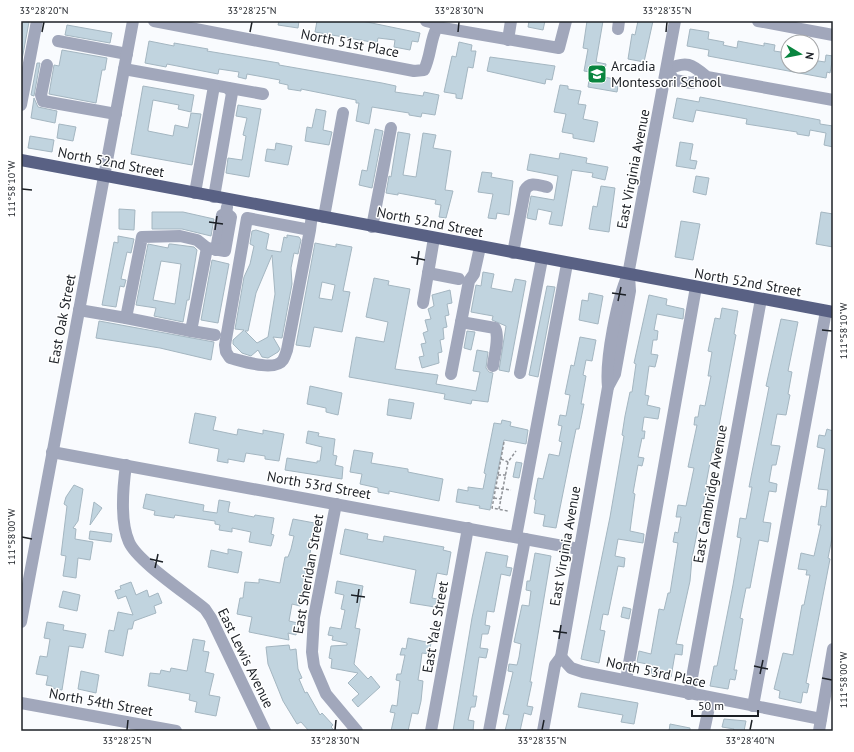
<svg xmlns="http://www.w3.org/2000/svg" width="854" height="752" viewBox="0 0 854 752" font-family="'PT Sans',sans-serif">
<style>
.building{fill:#c1d4df;stroke:#a4b6c1;fill-rule:evenodd}
.lines{fill:none;stroke-linecap:round;stroke-linejoin:round}
.path{stroke:#909398;stroke-width:1.5;stroke-dasharray:3 2;stroke-linecap:butt}
.minor{stroke:#a1a7bb;stroke-width:12}
.major{stroke:#596184;stroke-width:12}
.ticks{fill:none;stroke:#1c2026;stroke-width:1.5}
.labels{text-anchor:middle;stroke-width:3;stroke-linejoin:round;paint-order:stroke}
.street-label{font-size:14px;fill:#1c2026;stroke:#fff}
.poi-label{font-size:14px;fill:#1c2026;stroke:#fff;text-anchor:start}
.neatline{fill:none;stroke:#1c2026;stroke-width:1.5}
.ticks-label{font-size:10px;text-anchor:middle;fill:#1c2026}
</style>
<rect width="100%" height="100%" fill="#f9fbfe"/>
<g class="building">
<polygon points="21,21 29,22 21,65"/>
<polygon points="279,21 299,21 298,28 278,25"/>
<polygon points="317,21 362,21 420,33 418,42 412,41 410,50 394,47 395,40 378,38 377,43 315,32"/>
<polygon points="529,21 545,21 543,30 528,27"/>
<polygon points="587,21 603,21 596,62 606,64 604,77 619,80 617,92 588,87 590,72 584,71 588,49 583,48"/>
<polygon points="638,21 653,21 644,62 628,59 632,34 635,35"/>
<polygon points="67,25 112,33 110,43 65,35"/>
<polygon points="690,29 709,32 708,39 724,42 723,45 737,48 738,41 764,46 764,43 775,45 774,51 788,53 788,66 812,66 812,60 825,62 826,55 833,56 830,73 827,72 826,78 708,56 709,50 687,46"/>
<polygon points="149,41 174,46 174,43 208,49 207,51 279,63 279,65 382,83 396,86 395,92 423,96 424,92 439,95 435,115 422,113 421,117 409,115 409,113 372,107 369,124 356,121 359,103 356,103 356,100 301,89 301,91 288,89 288,85 279,83 280,80 247,74 246,79 238,77 239,72 219,69 218,74 167,64 166,67 145,63"/>
<polygon points="459,42 472,45 471,51 476,51 473,68 468,67 462,99 456,98 456,94 444,92 452,56 456,57"/>
<polygon points="62,50 107,58 105,70 102,70 96,103 49,94 54,65 59,66"/>
<polygon points="490,57 555,66 552,80 546,79 545,84 487,71"/>
<polygon points="37,63 40,63 34,96 31,95"/>
<polygon points="560,85 568,86 568,89 581,91 578,104 586,105 583,119 598,122 594,142 573,138 573,134 562,132 566,114 554,112"/>
<polygon points="143,86 194,95 191,112 178,109 179,105 153,100 148,129 148,131 173,136 175,125 188,128 191,113 201,114 192,165 131,154"/>
<polygon points="700,97 820,120 820,124 833,126 833,147 824,145 826,133 810,130 809,136 797,134 797,132 746,124 747,119 725,115 696,110 693,122 673,118 677,98 699,102"/>
<polygon points="34,98 38,107 57,111 55,123 31,118"/>
<polygon points="238,105 261,109 249,177 226,173 228,158 242,160 246,136 243,135 247,118 236,116"/>
<polygon points="316,109 326,111 323,130 332,132 329,145 305,141 307,127 312,128"/>
<polygon points="59,124 76,127 73,141 57,138"/>
<polygon points="375,129 383,131 372,188 359,185 362,170 367,171"/>
<polygon points="398,132 410,134 403,175 416,177 423,133 436,135 433,148 451,151 445,190 453,191 446,218 439,217 441,205 435,204 436,200 398,193 398,195 386,193 389,176 391,177"/>
<polygon points="30,136 54,140 52,152 28,148"/>
<polygon points="680,142 693,144 690,160 697,161 695,169 676,166"/>
<polygon points="276,143 292,146 288,165 265,161 267,149 275,150"/>
<polygon points="560,153 587,158 586,163 608,167 605,180 592,177 593,173 572,170 562,226 549,224 552,212 538,209 536,220 527,218 531,196 554,200 558,176 527,170 530,154 559,159"/>
<polygon points="482,172 492,173 491,177 513,181 509,215 497,213 496,219 488,218 493,194 478,192"/>
<polygon points="696,176 709,178 706,195 693,192"/>
<polygon points="601,186 615,188 609,232 589,229 593,206 597,207"/>
<polygon points="119,209 135,210 134,230 119,229"/>
<polygon points="152,212 183,212 214,219 211,236 182,229 152,229"/>
<polygon points="821,212 833,214 833,247 816,244"/>
<polygon points="681,221 700,224 693,260 675,257"/>
<path d="M256 230 269 234 266 249 268 250 281 252 284 237 287 238V235L299 237 301 240 298 254 294 253 291 268 292 284 282 338 273 337 280 349 278 352 268 358 262 357 258 350 251 356 242 353 233 344V340L244 330 235 329 244 277 250 264 254 246 250 244 252 231ZM272 255 275 294 268 337 257 343 245 331H248L256 293Z"/>
<polygon points="118,236 134,239 131,253 127,252 121,279 126,280 124,287 120,286 116,307 102,305 114,242 118,243"/>
<path d="M315 243 336 247V244L352 247 343 291 350 292 342 332 314 327 310 347 296 345ZM322 282 335 285 332 300 319 298Z"/>
<path d="M148 244 168 248 169 244H171L194 247 197 250 189 300H187L183 322 154 316 156 308 136 305ZM161 261 181 264 175 304 153 300Z"/>
<polygon points="212,260 229,264 218,323 201,320"/>
<polygon points="483,272 494,274 491,288 512,292 515,279 526,281 509,372 499,370 506,326 492,320 493,316 471,312 476,285 481,286"/>
<polygon points="374,278 389,281 388,285 410,289 395,369 438,375 436,384 476,391 480,372 473,371 477,350 488,352 486,368 489,372 493,373 488,402 472,400 471,404 444,399 445,394 349,377 356,337 384,342 388,322 366,317"/>
<polygon points="547,286 555,287 538,377 529,375"/>
<polygon points="450,290 452,303 447,304 449,315 445,316 447,327 443,328 444,339 440,340 442,352 438,353 439,363 422,368 419,357 424,356 421,344 426,343 423,333 428,331 425,320 431,319 428,309 434,306 432,295"/>
<polygon points="589,293 603,296 598,324 579,320 582,300 588,301"/>
<polygon points="649,295 667,299 666,305 684,309 683,319 657,314 654,330 658,331 657,340 653,340 651,354 658,355 655,367 649,366 645,395 649,396 647,405 660,408 658,419 644,417 642,431 645,431 644,439 642,438 638,457 644,458 642,466 638,465 633,493 635,494 630,531 644,534 643,543 618,539 615,556 625,558 624,567 618,566 608,615 603,614 600,630 605,631 599,663 581,659 610,517 624,436 622,435 625,416 630,392 632,392 636,364 634,363"/>
<polygon points="722,308 738,311 734,334 736,335 714,453 712,452 706,484 707,484 692,558 690,581 676,644 683,645 682,655 675,654 671,677 651,674 652,665 637,662 639,651 651,654 659,609 664,610 668,593 670,593 678,543 673,542 675,532 678,533 681,517 676,517 678,505 686,506 694,468 688,467 697,425 694,425 695,417 698,417 700,405 705,406 711,376 708,376 712,352 708,351 715,318 720,319"/>
<polygon points="781,319 798,322 788,371 792,372 788,394 790,395 786,415 777,414 771,445 780,446 776,465 772,465 769,482 777,484 776,492 769,491 763,522 771,523 768,542 759,540 750,588 746,588 740,618 743,619 734,670 737,670 735,680 730,679 728,689 710,686 714,666 717,666 733,585 741,538 737,537 740,518 746,519 752,487 749,487 769,387 766,386"/>
<polygon points="99,321 214,342 211,360 160,348 96,338"/>
<polygon points="467,331 475,332 471,350 464,348"/>
<polygon points="580,337 596,340 592,361 586,360 583,375 586,376 581,404 584,404 579,429 576,429 571,453 556,528 543,526 545,515 534,513 536,500 534,499 538,478 543,479 549,454 559,456 562,442 559,441 562,426 558,425 560,415 566,416 570,395 565,394 571,365 574,366"/>
<polygon points="310,386 342,393 338,415 326,412 326,408 307,404"/>
<polygon points="389,399 414,403 411,419 387,415"/>
<polygon points="195,413 216,417 213,430 237,435 238,429 263,434 263,430 284,434 279,461 265,459 265,456 246,453 244,462 228,459 228,463 217,461 219,449 189,443"/>
<polygon points="502,420 511,422 510,426 528,430 526,444 504,440 490,510 479,508 480,506 456,502 458,489 468,491 468,487 483,489 486,474 484,473 494,423 501,424"/>
<polygon points="827,429 833,431 833,533 828,558 830,559 825,585 806,683 809,684 807,693 803,692 801,703 779,698 780,691 774,689 783,653 793,655 802,605 804,605 810,575 806,575 807,570 798,569 801,553 814,556 821,525 818,525 821,506 826,507 828,490 818,489 825,449 817,447 819,435 825,436"/>
<polygon points="308,431 319,433 318,436 335,439 333,455 337,456 335,465 343,467 342,479 285,470 287,458 317,463 317,461 320,461 322,447 306,443"/>
<polygon points="354,450 373,453 371,463 408,469 408,472 443,479 439,501 389,491 389,494 378,492 378,488 360,484 362,474 350,472"/>
<polygon points="516,462 522,463 519,478 513,477"/>
<polygon points="74,485 83,489 78,521 73,528 76,529 75,539 93,542 90,560 78,558 76,578 63,576 66,556 61,555 67,506 64,504 66,497"/>
<polygon points="146,494 204,505 203,511 217,513 219,500 230,502 228,512 254,517 255,515 274,518 271,534 274,535 271,546 249,542 251,532 232,528 232,532 219,530 220,525 215,524 215,521 175,515 174,518 154,515 155,511 143,508"/>
<polygon points="94,502 102,508 90,525"/>
<polygon points="293,519 320,524 318,537 314,537 311,548 300,606 292,604 289,621 298,623 296,635 288,633 289,640 249,632 252,617 237,614 240,598 243,598 245,582 259,583 259,579 280,583 285,557 288,557 291,549 294,536 289,535"/>
<polygon points="345,529 368,534 367,539 383,542 384,536 444,547 443,550 451,552 447,575 437,573 432,598 437,599 435,607 410,603 416,570 340,554"/>
<polygon points="90,531 112,534 111,542 89,539"/>
<polygon points="228,549 242,552 238,573 208,567 211,550 228,554"/>
<polygon points="486,552 508,556 506,567 512,568 510,576 501,574 494,612 487,611 485,625 490,626 488,634 482,634 480,648 488,649 486,658 479,657 473,696 477,696 475,707 471,707 468,720 474,721 473,731 453,731 472,618"/>
<polygon points="535,553 551,556 530,682 532,682 527,706 533,707 531,715 524,713 520,731 505,731 509,715 503,714 513,672 508,671 509,664 517,665 519,657 521,644 514,642 522,605 529,606 531,591 526,590 527,581 530,581"/>
<polygon points="337,581 363,586 355,628 360,629 354,664 368,679 371,676 380,687 358,707 352,700 359,694 348,683 358,673 331,668 332,659 329,658 331,646 347,645 347,643 332,640 333,636 328,635 330,627 341,629 345,610 341,609 344,595 335,593"/>
<polygon points="131,582 136,595 147,590 149,597 158,593 162,603 154,606 156,613 134,621 132,629 128,629 123,656 105,652 109,630 114,631 118,612 133,615 126,596 118,599 115,591 121,589 120,586"/>
<polygon points="63,591 80,595 77,611 59,607"/>
<polygon points="623,607 631,609 629,619 621,617"/>
<polygon points="47,622 64,625 63,630 86,634 83,648 69,646 62,690 51,688 52,686 46,685 48,676 36,674 40,656 47,657 50,639 44,638"/>
<polygon points="408,638 431,643 429,654 422,653 420,668 418,680 423,681 421,701 418,714 412,713 408,731 391,731 395,713 390,712 392,705 397,706 400,681 396,680 397,674 401,674 405,655 400,655 402,648 406,649"/>
<polygon points="193,639 205,641 203,651 209,652 205,672 214,674 209,695 220,697 216,716 195,712 197,702 189,700 190,694 148,686 150,673 160,674 161,670 170,672 171,668 187,671"/>
<polygon points="289,645 290,650 296,649 298,669 302,678 299,679 305,693 307,692 320,715 322,713 333,725 331,727 335,731 309,731 301,722 297,724 283,701 268,664 266,647"/>
<polygon points="81,671 99,675 96,693 78,689"/>
<polygon points="581,693 638,703 634,724 621,722 623,715 578,707"/>
<polygon points="724,719 746,721 744,731 733,731 734,729 722,727"/>
<polygon points="670,724 690,728 690,731 669,731"/>
</g>
<g class="lines">
<g class="path">
<polyline points="504,442 492,508 508,511"/>
<polyline points="501,459 508,462"/>
<polyline points="498,475 506,475"/>
<polyline points="496,488 511,490"/>
<polyline points="494,498 501,499"/>
<polyline points="499,509 508,462 516,451"/>
</g>
<g class="minor">
<path d="M154 21 414 71 424 70C431 56 430 40 437 27"/>
<polyline points="426,21 434,23 437,27"/>
<polyline points="758,21 833,35"/>
<polyline points="437,27 559,48 566,21"/>
<polyline points="618,29 619,21"/>
<polyline points="508,40 511,21"/>
<polyline points="58,41 127,54"/>
<polyline points="47,65 41,95 43,101 116,114"/>
<polyline points="124,69 263,94"/>
<path d="M707 77 692 83 674 80 667 70C686 60 692 64 707 77L833 100"/>
<polyline points="21,105 37,21"/>
<polyline points="195,193 214,86"/>
<polyline points="214,197 232,93 228,88"/>
<polyline points="324,217 343,113"/>
<polyline points="372,227 391,128"/>
<path d="M310 230 247 218 225 345 226 352 230 358C242 361 275 372 283 360 285 357 286 353 287 350L310 230 312 215"/>
<polyline points="216,250 222,215 226,213 227,207"/>
<path d="M513 253 525 190C530 181 538 185 547 187"/>
<polyline points="428,273 459,279"/>
<polyline points="423,303 434,238"/>
<polyline points="79,310 126,318 142,237 180,236 197,240 207,248 225,251 231,217 226,213"/>
<polyline points="126,318 191,331 207,248"/>
<path d="M461 322 495 328C500 338 494 355 493 366"/>
<polyline points="191,331 215,335"/>
<polyline points="520,373 542,259"/>
<polyline points="451,374 469,281 474,274 480,247"/>
<polyline points="608,387 615,374 630,291 629,276"/>
<polyline points="52,452 579,549"/>
<path d="M126 465C123 487 120 522 129 542 137 561 187 594 205 609L211 618 265 731"/>
<polyline points="336,504 314,617 312,652 314,666 326,694 357,731"/>
<polyline points="516,537 567,264"/>
<polyline points="21,622 133,21"/>
<polyline points="561,657 571,668 583,672 821,719"/>
<polyline points="626,680 696,287"/>
<polyline points="689,694 761,299"/>
<polyline points="21,703 176,731"/>
<polyline points="753,706 826,311"/>
<polyline points="431,731 468,528"/>
<polyline points="489,731 525,539"/>
<path d="M543 731 555 665 561 657 608 387C605 360 617 299 628 275L675 21"/>
<polyline points="704,731 711,698"/>
<polyline points="819,731 833,649"/>
</g>
<polyline class="major" points="21,160 833,312"/>
</g>
<path class="ticks" d="M42 32 44 22M250 32 252 22M458 32 459 22M666 32 667 22M22 189 32 190M209 222 223 224M215 230 217 216M411 257 425 260M417 265 419 251M612 293 626 295M618 301 621 287M822 330 832 331M22 537 32 539M150 559 163 562M155 568 158 554M351 595 365 597M357 603 359 589M553 631 567 633M559 639 561 625M754 666 768 669M760 674 763 660M822 678 832 680M127 730 128 720M335 730 336 720M542 730 544 720M750 730 752 720"/>
<defs>
<g id="school-square" transform="scale(1)"><rect x="-9" y="-9" width="18" height="18" rx="4" fill="#09853f" stroke="#fff"/><path d="M0-5L7-2L0 1L-7-2ZM-4 1L0 2.5L4 1V4Q0 6-4 4Z" fill="#fff"/></g>
</defs>
<g fill-rule="evenodd">
<use href="#school-square" x="597" y="74"/>
</g>
<g class="labels">
<g class="street-label">
<text transform="translate(350 43) rotate(11)" y="5">North 51st Place</text>
<text transform="translate(111 162) rotate(11)" y="5">North 52nd Street</text>
<text transform="translate(633 169) rotate(-79)" y="5">East Virginia Avenue</text>
<text transform="translate(430 222) rotate(11)" y="5">North 52nd Street</text>
<text transform="translate(748 282) rotate(10)" y="5">North 52nd Street</text>
<text transform="translate(62 319) rotate(-79)" y="5">East Oak Street</text>
<text transform="translate(319 485) rotate(10)" y="5">North 53rd Street</text>
<text transform="translate(710 494) rotate(-80)" y="5">East Cambridge Avenue</text>
<text transform="translate(565 546) rotate(-80)" y="5">East Virginia Avenue</text>
<text transform="translate(308 574) rotate(-80)" y="5">East Sheridan Street</text>
<text transform="translate(435 627) rotate(-80)" y="5">East Yale Street</text>
<text transform="translate(246 658) rotate(64)" y="5">East Lewis Avenue</text>
<text transform="translate(656 672) rotate(12)" y="5">North 53rd Place</text>
<text transform="translate(101 702) rotate(10)" y="5">North 54th Street</text>
</g>
<g class="poi-label">
<text x="611" y="71">Arcadia<tspan x="611" dy="16">Montessori School</tspan></text>
</g>
</g>
<rect width="854" height="752" fill="none" stroke="#ffffff" stroke-width="44"/>
<g transform="translate(800 54) rotate(100)"><circle r="19" fill="#ffffff" stroke="#a4a6a8"/>
<path d="M0-3L7 15L0 10L-7 15Z" fill="#09853f"/>
<text y="-6" font-size="11" font-weight="bold" text-anchor="middle" fill="#1c2026">N</text>
</g>
<path d="M692 710v6h66v-6" fill="none" stroke="#1c2026" stroke-width="2"/>
<text x="698" y="710" font-size="12" fill="#1c2026" stroke="#ffffff" stroke-width="3" paint-order="stroke">50 m</text>
<rect x="22" y="22" width="810" height="708" class="neatline"/>
<g class="ticks-label">
<text x="44" y="14">33°28'20"N</text>
<text x="252" y="14">33°28'25"N</text>
<text x="459" y="14">33°28'30"N</text>
<text x="667" y="14">33°28'35"N</text>
<text transform="translate(11 189) rotate(-90)" y="4">111°58'10"W</text>
<text transform="translate(843 331) rotate(-90)" y="4">111°58'10"W</text>
<text transform="translate(11 537) rotate(-90)" y="4">111°58'00"W</text>
<text transform="translate(843 680) rotate(-90)" y="4">111°58'00"W</text>
<text x="127" y="744">33°28'25"N</text>
<text x="335" y="744">33°28'30"N</text>
<text x="542" y="744">33°28'35"N</text>
<text x="750" y="744">33°28'40"N</text>
</g>
</svg>
